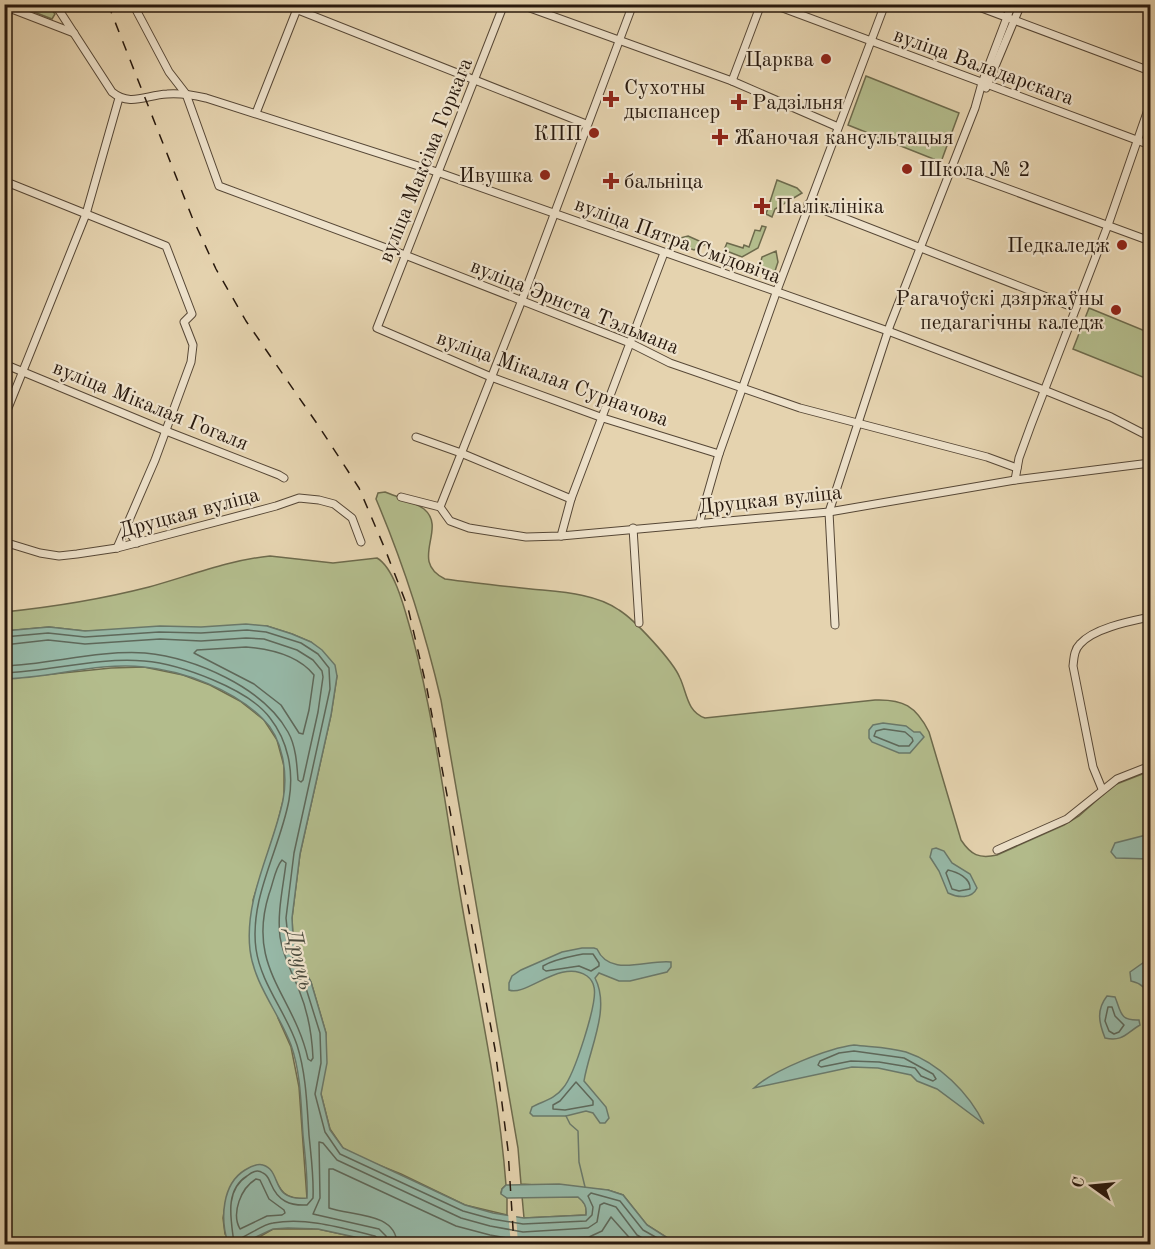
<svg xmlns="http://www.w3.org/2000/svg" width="1155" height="1249" viewBox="0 0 1155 1249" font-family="'Old Standard TT',serif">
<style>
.grass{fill:#b3bc8c;stroke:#6d6a4c;stroke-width:1.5}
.forest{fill:url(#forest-firs);stroke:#6d6a4c;stroke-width:1.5}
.water{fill:#96b8a7;stroke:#6a7869;stroke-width:1.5}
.pier{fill:#e5d3af}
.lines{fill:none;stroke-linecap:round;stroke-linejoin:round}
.shore{stroke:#5e685a;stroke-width:1.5}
.stream{stroke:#6a7869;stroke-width:1.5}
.minor-casing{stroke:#564736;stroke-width:9}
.minor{stroke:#eee2cb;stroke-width:7}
.rail{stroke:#27180d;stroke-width:1.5;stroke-dasharray:10 10;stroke-linecap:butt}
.poi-dot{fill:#8f2418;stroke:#eee2cb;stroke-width:2}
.labels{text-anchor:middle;stroke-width:4.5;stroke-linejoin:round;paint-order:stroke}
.poi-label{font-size:21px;fill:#27180d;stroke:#eee2cb;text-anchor:start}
.street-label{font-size:21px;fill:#27180d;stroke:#eee2cb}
.water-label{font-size:22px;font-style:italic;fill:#48483b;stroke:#eee2cb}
</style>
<defs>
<pattern id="forest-firs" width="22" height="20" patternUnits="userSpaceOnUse" patternTransform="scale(1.5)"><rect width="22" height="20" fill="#b3bc8c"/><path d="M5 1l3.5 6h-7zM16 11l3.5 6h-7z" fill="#9aa178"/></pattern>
</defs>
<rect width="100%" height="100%" fill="#e5d3af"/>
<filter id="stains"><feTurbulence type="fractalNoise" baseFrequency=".00333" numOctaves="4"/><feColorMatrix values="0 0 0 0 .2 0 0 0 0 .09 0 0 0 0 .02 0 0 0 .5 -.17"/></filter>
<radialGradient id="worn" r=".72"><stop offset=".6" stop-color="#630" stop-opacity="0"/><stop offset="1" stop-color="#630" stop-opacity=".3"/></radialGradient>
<g class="grass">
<polygon points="866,76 959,113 941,162 848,125"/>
<polygon points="777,180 797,188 802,193 775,209 772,217 766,214"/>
<polygon points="762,226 766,227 758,248 742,257 724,250 727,243 743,248 744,245 749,247 755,230 760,231"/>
<polygon points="688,236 706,244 694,250 668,241"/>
<polygon points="776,251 778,262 773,277 758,272 762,257"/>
<polygon points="1089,308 1150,333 1150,380 1073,349"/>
<path d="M385 492C397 497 413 501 424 509 448 529 408 561 445 579 473 583 502 586 531 589 560 592 595 593 619 610 635 620 673 661 680 678 687 693 687 712 705 718L875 700C903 699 916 706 929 732L961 840C971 855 979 859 997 855L1064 825 1079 816 1114 785 1150 771V1244H677L647 1225 623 1195 608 1190 521 1184 518 1148 441 700C425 631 404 565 376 499L378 493Z"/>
<path d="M270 556 333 563 377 558C396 569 406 615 412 635 436 725 447 820 463 911 479 1002 499 1093 506 1185L502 1189 501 1193 507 1198V1215L465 1205 401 1174 361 1158 343 1148 330 1129 321 1094 326 1033 311 982 299 960 293 937 292 918 300 854 331 715 337 676 311 642 292 634 267 626 85 631 49 627 5 631 4 612C53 607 102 599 149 587 189 576 229 560 270 556Z"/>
<path d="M144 667 183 675 210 685 240 701 264 720 277 740 284 766V797L277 825 253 900 278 1018 291 1047 299 1087 307 1199C283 1199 280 1191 271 1171L226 1201 223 1218 225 1234 261 1236 273 1229H318L387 1244H5L4 679 111 668Z"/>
<path d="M522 1196 578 1197C585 1202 587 1206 586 1215L524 1218Z"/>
</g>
<polygon class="forest" points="16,5 48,5 55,14 52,19"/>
<g class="water">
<path d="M246 624 267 626 292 634 311 642 322 650 335 665 337 676 331 715 300 854 292 918 293 937 299 960 311 982 326 1033 327 1063 321 1094 330 1130 343 1148 465 1205 493 1213 524 1218 586 1215C587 1206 584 1202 578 1197L507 1198 501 1194 502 1189 506 1185 559 1184 608 1190 623 1195 647 1225 677 1244H387L318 1229 288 1228 273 1229 241 1244 228 1243C220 1219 222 1184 245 1170 250 1167 257 1163 263 1165 283 1171 269 1202 307 1198 308 1177 305 1156 303 1135 301 1106 301 1073 291 1045 279 1013 254 984 250 950 244 898 273 849 283 800 288 774 283 738 263 719 234 690 185 671 144 667 98 662 51 678 5 679L4 631 49 627 85 631 160 626 201 627Z"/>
<polygon points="883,723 906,726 914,732 920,732 924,737 910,753 899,753 872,742 869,738 869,730 873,725"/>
<polygon points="1150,834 1150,859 1116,858 1111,852 1115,843"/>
<path d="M936 848 944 851 952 863 970 874 977 888C972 899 958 898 948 893L939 871 930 857 932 849Z"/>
<path d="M582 948H594L597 949C610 978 647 959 671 962V967L667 972 630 981H619L599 973 595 978C611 1009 589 1049 584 1081L606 1107 609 1118 605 1123H600L593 1113 586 1111 566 1116H533L530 1113 532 1107C543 1101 555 1099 563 1088 574 1076 598 1002 594 987 593 982 591 979 587 976 561 958 526 997 509 990V983L512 976 521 970 562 952Z"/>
<path d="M1150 958V998C1147 989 1141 983 1131 981L1130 972Z"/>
<path d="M1107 996 1115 997C1121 1011 1119 1021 1139 1020L1140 1025C1126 1033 1123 1042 1105 1038 1099 1023 1096 1010 1107 996Z"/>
<path d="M854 1045C871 1047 889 1047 906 1052 939 1063 969 1093 984 1124L937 1089 917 1081 911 1075 878 1068 852 1067 754 1088C773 1070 829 1048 854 1045Z"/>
</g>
<polygon class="pier" points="508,1213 516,1214 518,1244 511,1244"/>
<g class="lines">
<g class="shore">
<polyline points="4,637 48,633 85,637 159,632 201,633 247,630 266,632 301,643 318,654 329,668 330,689 294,853 286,918 288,938 294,962 305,985 320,1033 321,1063 315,1094 325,1132 340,1154 463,1211 492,1219 523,1224 586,1221 592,1215 593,1207 588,1196 591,1193 620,1201 643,1230 668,1244"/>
<path d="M4 645 48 640 85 644 160 639 201 641 246 638 264 639 297 650 313 660 322 671 323 677 318 712 303 780 301 782 298 780C297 765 296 746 288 732 263 687 195 658 145 653 98 650 51 664 4 666"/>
<path d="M246 647C271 649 298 655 314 675L309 710 303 734 299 733 281 705 254 684 194 653 197 650Z"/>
<path d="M4 673C51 671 98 657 144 661 180 664 249 689 270 718 288 741 294 771 289 800 280 849 249 898 256 949 261 984 286 1012 297 1045 306 1073 307 1105 309 1135 311 1156 314 1177 313 1198L307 1205C290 1206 278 1201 271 1184 269 1180 268 1175 263 1173 257 1169 252 1172 247 1176 223 1191 232 1223 234 1244"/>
<polygon points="884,729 905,732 912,738 913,741 909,746 899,746 874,736 876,731"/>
<path d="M282 860 286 863C283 888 277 913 280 937 283 957 292 972 299 990 308 1012 312 1034 313 1058L311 1061 308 1059C294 995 246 968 269 894 273 884 275 868 282 860Z"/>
<path d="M948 870C957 872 971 878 970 889L959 891 952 889 946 873Z"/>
<path d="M583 954H593L599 963V966L591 971 579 966 546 971 543 969V966C555 959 569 957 583 954Z"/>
<polygon points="1108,1007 1112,1007 1115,1016 1124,1025 1119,1032 1114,1034 1109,1031 1105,1021"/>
<polygon points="854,1051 904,1058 933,1074 936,1079 933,1081 921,1076 915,1068 879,1062 851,1061 821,1067 818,1065 820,1061 839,1053"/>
<polygon points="576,1082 593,1101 593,1105 565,1110 553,1109 553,1105 560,1101"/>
<path d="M256 1179 260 1180 269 1199 284 1210 285 1213 282 1215 267 1216 240 1229C231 1213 241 1188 256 1179Z"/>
<path d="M241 1244 243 1237C252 1233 264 1224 273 1223 307 1217 342 1228 375 1236L379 1239 381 1244"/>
<polyline points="388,1244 386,1236 379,1229 313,1214 320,1198 319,1142 323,1143 337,1160 461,1218 490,1226 523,1232 588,1228 597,1222 600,1205 604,1203 616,1207 637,1235 653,1244"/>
<path d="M397 1244C396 1212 352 1216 329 1208V1169H333L456 1226 490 1235 523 1241 589 1237 602 1231 611 1217 635 1244"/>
</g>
<polyline class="stream" points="566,1116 570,1124 578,1131 579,1162 585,1187"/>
<g class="minor-casing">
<g id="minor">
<path d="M55 4 112 92C130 107 146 95 167 94 180 93 193 95 206 98L437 172 888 331 1044 390 1111 417 1150 437"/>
<polyline points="133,4 169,72 186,94 219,186 405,255 630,343 670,363 800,408 987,457 1017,468"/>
<polyline points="283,4 586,124"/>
<polyline points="504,4 377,328 491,377 603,418 719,454"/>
<polyline points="519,4 732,81 838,127"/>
<polyline points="772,4 1150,145"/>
<polyline points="971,4 1150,71"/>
<polyline points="4,6 74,33"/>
<polyline points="732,81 761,4"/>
<polyline points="986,88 1021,4"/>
<polyline points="256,113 299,4"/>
<polyline points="951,168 1150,241"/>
<polyline points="4,181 166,246 192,314 184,322 193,345 191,362 155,460 117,548"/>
<polyline points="808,204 1075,308"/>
<polyline points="4,364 166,431 279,475 284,478"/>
<polyline points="4,418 86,214 119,98"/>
<polyline points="416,437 461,453 571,499"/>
<polyline points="1015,480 1019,458 1031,425 1108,225 1150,104"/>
<polyline points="401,497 440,507 450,521 469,528 526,537 561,536 829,512 1015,480 1150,463"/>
<polyline points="440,507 522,300 633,4"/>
<polyline points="699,524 719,454 776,293 885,4"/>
<polyline points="126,528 137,543"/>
<polyline points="633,528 639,623"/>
<polyline points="561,536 571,499 664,253"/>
<polyline points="4,542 40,553 59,556 77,554 117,548 276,506 299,498 319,500 334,504 352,518 361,542"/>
<polyline points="835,625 829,512 890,325 975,108 982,83 1012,4"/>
<path d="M1102 789 1093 767 1073 666C1074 658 1074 650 1080 644 1094 628 1131 621 1150 617"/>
<polyline points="997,850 1067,819 1117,779 1150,766"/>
</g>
</g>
<use href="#minor" class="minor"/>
<polyline class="rail" points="108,4 192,217 216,269 246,321 318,425 359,488 385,549 408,608 427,689 495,1049 508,1150 514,1244"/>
</g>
<g class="poi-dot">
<circle cx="826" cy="59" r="6"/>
<path d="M608 90h6v6h6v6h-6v6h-6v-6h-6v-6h6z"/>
<path d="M736 93h6v6h6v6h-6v6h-6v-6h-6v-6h6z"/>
<circle cx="594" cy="133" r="6"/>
<path d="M717 128h6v6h6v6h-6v6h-6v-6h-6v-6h6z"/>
<circle cx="907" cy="169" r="6"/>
<circle cx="545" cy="175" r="6"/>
<path d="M608 172h6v6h6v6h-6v6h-6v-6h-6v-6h6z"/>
<path d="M759 197h6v6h6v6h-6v6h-6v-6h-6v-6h6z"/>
<circle cx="1122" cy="245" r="6"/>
<circle cx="1116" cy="310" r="6"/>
</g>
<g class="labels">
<g class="poi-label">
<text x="814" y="66" text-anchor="end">Царква</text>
<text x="624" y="94">Сухотны<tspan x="624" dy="24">дыспансер</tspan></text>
<text x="752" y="109">Радзільня</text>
<text x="582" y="140" text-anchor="end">КПП</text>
<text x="734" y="144">Жаночая кансультацыя</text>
<text x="919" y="176">Школа № 2</text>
<text x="533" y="182" text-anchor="end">Ивушка</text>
<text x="624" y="188">бальніца</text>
<text x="776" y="213">Паліклініка</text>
<text x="1110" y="252" text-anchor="end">Педкаледж</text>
<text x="1104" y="305" text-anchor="end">Рагачоўскі дзяржаўны<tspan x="1104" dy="24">педагагічны каледж</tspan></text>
</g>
<g class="street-label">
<text transform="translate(984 66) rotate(20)" y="7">вуліца Валадарскага</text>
<text transform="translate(425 160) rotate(-68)" y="7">вуліца Максіма Горкага</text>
<text transform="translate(678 240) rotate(20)" y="7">вуліца Пятра Смідовіча</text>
<text transform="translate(575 306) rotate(22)" y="7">вуліца Эрнста Тэльмана</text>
<text transform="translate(553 378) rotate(20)" y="7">вуліца Мікалая Сурначова</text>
<text transform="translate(151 405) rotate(22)" y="7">вуліца Мікалая Гогаля</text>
<text transform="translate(770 499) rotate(-6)" y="7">Друцкая вуліца</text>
<text transform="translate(189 512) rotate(-15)" y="7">Друцкая вуліца</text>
</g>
<g class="water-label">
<text transform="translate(301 959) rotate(77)" y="8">Друць</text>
</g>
</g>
<rect width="1155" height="1249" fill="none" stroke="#e5d3af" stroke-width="24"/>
<rect x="6" y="6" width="1143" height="1237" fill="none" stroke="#27180d" stroke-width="3"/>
<rect x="12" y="12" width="1131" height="1225" fill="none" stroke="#27180d" stroke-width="1.5"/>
<g transform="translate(1092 1186) rotate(285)" stroke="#eee2cb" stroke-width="4.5" paint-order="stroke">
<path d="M0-4.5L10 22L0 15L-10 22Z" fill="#27180d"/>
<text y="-9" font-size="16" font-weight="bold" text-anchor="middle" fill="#27180d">С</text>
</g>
<rect width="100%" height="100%" filter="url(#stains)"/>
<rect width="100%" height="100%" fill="url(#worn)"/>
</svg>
